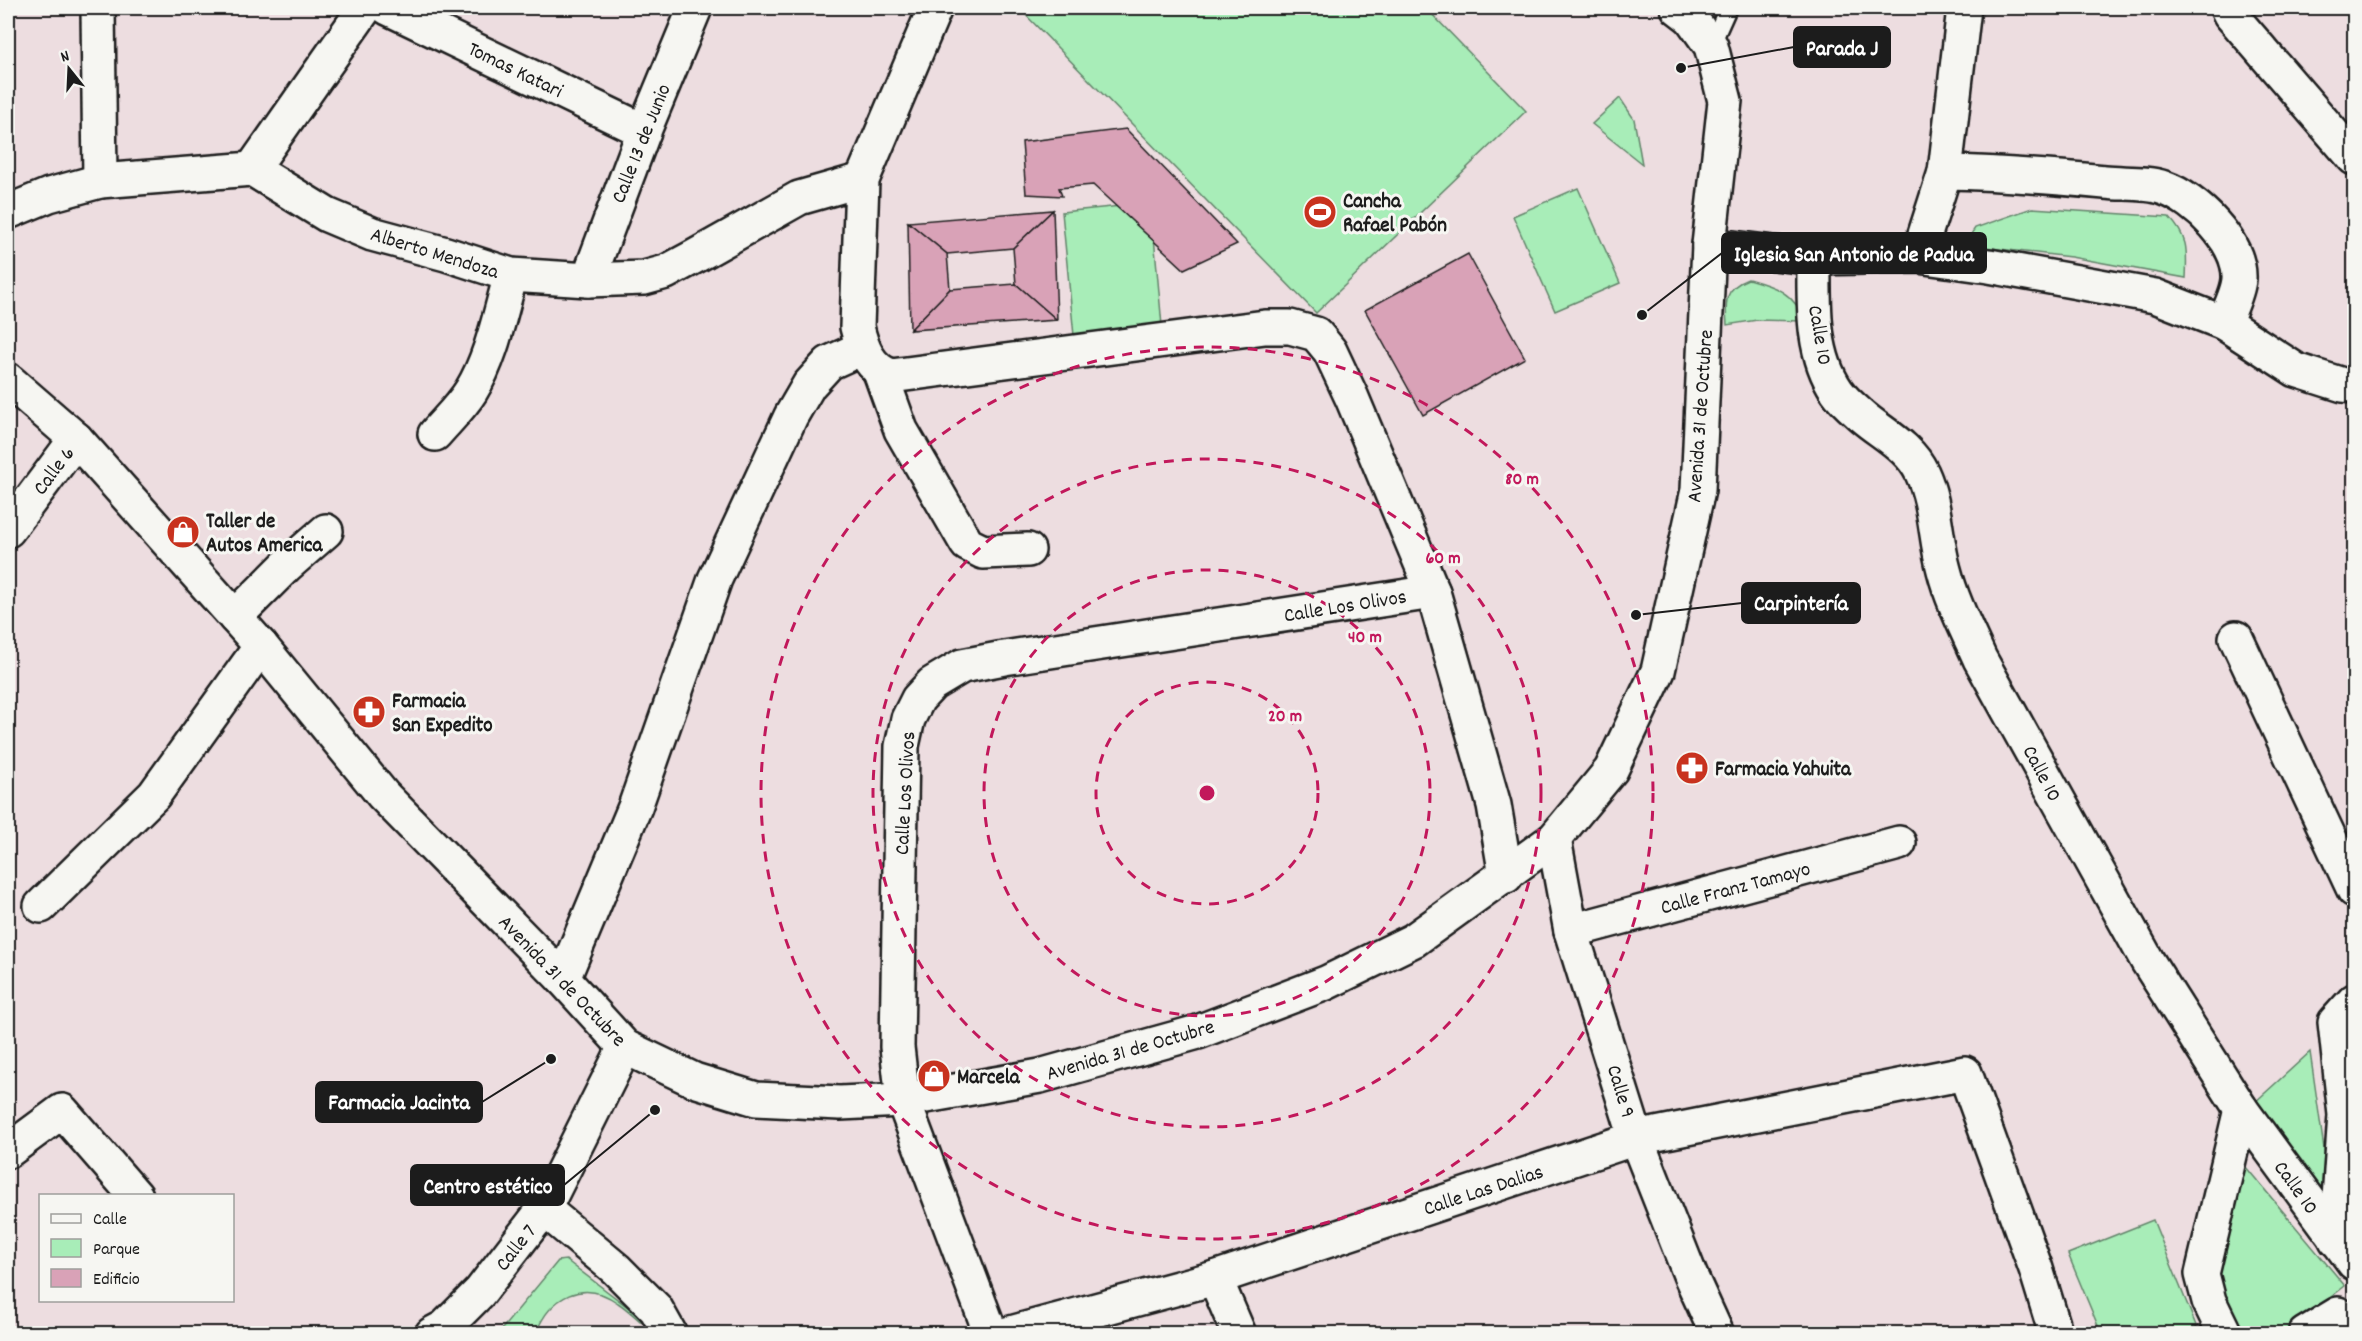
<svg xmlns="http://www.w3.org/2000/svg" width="2362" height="1341" viewBox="0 0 2362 1341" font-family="Dekko,sans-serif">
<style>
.green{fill:#a8edb8;stroke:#62846a;stroke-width:1.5}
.building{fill:#d9a2b7;stroke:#1c1c1c;stroke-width:1.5}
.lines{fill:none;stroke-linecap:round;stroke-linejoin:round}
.service-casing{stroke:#1c1c1c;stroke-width:21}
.minor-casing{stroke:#1c1c1c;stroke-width:38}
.secondary-casing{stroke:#1c1c1c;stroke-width:38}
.service{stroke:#f6f6f2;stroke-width:16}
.minor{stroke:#f6f6f2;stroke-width:33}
.secondary{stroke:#f6f6f2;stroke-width:33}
.ring{fill:none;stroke:#c2185b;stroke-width:3;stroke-dasharray:10 8}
.labels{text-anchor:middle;stroke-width:6;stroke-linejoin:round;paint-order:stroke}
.street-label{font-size:21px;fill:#1c1c1c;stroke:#f6f6f2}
.poi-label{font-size:21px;font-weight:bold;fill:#1c1c1c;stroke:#f6f6f2;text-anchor:start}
.centre{fill:#c2185b;stroke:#f6f6f2;stroke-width:3}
.ring-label{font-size:18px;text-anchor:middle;font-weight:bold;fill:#c2185b;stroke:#f6f6f2;stroke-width:6;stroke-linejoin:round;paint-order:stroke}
.leader{fill:none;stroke:#1c1c1c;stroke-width:2}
.callout-dot{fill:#1c1c1c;stroke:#f6f6f2;stroke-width:2}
.callout{fill:#1c1c1c;stroke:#1c1c1c;stroke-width:2}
.callout-label{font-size:22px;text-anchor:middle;font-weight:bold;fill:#fff}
</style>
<rect width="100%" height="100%" fill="#eddde0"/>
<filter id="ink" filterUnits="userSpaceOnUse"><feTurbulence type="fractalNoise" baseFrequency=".0167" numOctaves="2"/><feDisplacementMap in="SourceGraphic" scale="12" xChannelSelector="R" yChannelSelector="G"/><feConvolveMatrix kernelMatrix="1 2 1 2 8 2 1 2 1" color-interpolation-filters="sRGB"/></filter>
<g filter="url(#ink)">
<g class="green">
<polygon points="1019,8 1426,8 1526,111 1316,313"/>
<polygon points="1620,98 1634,119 1642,164 1592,124"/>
<polygon points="1578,188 1620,283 1555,311 1513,216"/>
<polygon points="1151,203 1163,337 1075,346 1062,212"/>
<path d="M2032 208 2169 217C2189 238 2187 251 2186 278L2071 257 1964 245 1975 228Z"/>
<path d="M1748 279C1773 286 1796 292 1803 321L1757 320 1727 325C1725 302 1724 288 1748 279Z"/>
<polygon points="2310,1052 2332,1204 2254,1103"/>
<polygon points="2245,1166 2345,1286 2285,1333 2237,1333 2227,1318 2215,1265"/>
<polygon points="2153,1220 2199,1333 2101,1333 2068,1254"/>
<path d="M566 1260 646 1321H640C633 1315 626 1308 618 1303 583 1278 550 1297 536 1333L492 1334 502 1329 558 1261Z"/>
</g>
<g class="building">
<polygon points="1126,129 1237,244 1184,269 1093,185 1059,188 1062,196 1026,194 1022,142"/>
<polygon points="1053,210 1013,248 947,254 908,222"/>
<polygon points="1053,210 1057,320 1016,284 1013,248"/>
<polygon points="908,222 947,254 950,289 910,330"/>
<polygon points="1468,254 1525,358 1423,415 1365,310"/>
<polygon points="1016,284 1057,320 910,330 950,289"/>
</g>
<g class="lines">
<g class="service-casing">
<polyline id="service" points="1711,46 1728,8"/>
</g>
<g class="minor-casing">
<g id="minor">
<polyline points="98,8 100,181"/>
<polyline points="388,8 644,131"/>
<path d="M935 8 862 180 857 327C862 348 869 368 891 376L1265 327H1290L1316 334 1330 351 1352 398 1433 592 1494 805 1506 876"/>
<polyline points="2227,8 2230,14 2354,158"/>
<polyline points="252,169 365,8"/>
<path d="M1945 172C1998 173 2051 177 2105 182 2123 184 2147 182 2164 188 2196 199 2241 243 2239 279 2238 293 2229 310 2224 323"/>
<polyline points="8,212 49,195 100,181 252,169 327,215 372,234 446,254 511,275 588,280 644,278 666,272 694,257 799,198 862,180"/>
<polyline points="1709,245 1814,258 1918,256 1989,266 2155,296 2224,323 2296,370 2343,385 2354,386"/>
<polyline points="1918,256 1945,172 1964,8"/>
<path d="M1814 258C1814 302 1811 353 1837 391 1843 400 1854 409 1863 417 1883 434 1910 447 1922 473 1936 503 1935 538 1944 570 1952 601 1967 630 1980 659L2148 962 2241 1109 2354 1263"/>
<polyline points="588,280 644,131 695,8"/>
<polyline points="880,372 901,430 967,544 983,552 1028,550"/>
<path d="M435 434C447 420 461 407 471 391 492 357 500 313 511 275"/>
<polyline points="8,530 76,439"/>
<polyline points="235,617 286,566 326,531"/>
<polyline points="2236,638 2354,890"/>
<polyline points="1554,839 1571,931 1636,1138 1691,1277 1717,1334"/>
<polyline points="41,906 154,795 261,646"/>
<polyline points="1571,931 1899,843"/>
<polyline points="563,979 635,807 715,579 791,416 809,385 829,363 862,348"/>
<polyline points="8,1151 62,1111 136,1196"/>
<polyline points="544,1209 616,1269 656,1309 670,1334"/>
<polyline points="2336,1240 2345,1115 2335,1022 2354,1001"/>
<polyline points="1215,1278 1239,1334"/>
<polyline points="432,1334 445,1327 480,1292 544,1209 625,1047"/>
<polyline points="991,1334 903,1100 897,1047 902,746 908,719 918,699 932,684 962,666 1004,658 1433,592"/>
<polyline points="1007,1334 1215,1278 1636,1138 1965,1073 2036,1269 2056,1334"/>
<polyline points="2225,1334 2209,1301 2202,1274 2241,1109"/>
<polyline points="2305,1334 2338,1314"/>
</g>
</g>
<g class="secondary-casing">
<polyline id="secondary" points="8,380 76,439 261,646 383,795 563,979 625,1047 694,1080 756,1099 840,1103 903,1100 1040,1076 1198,1032 1326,983 1414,940 1554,839 1611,770 1658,671 1698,490 1709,245 1725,101 1711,46 1691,18 1678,8"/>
</g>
<use href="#service" class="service"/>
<use href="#minor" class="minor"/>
<use href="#secondary" class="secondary"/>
</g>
</g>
<g class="ring">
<circle cx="1207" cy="793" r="111"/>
<circle cx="1207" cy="793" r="223"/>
<circle cx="1207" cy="793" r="334"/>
<circle cx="1207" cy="793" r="446"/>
</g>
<defs>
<g id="stadium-disc" transform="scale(1.725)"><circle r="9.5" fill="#c8321e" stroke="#f6f6f2"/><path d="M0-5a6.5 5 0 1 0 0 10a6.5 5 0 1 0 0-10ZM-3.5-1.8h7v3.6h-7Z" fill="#fff"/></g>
<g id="shop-disc" transform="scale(1.725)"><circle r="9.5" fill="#c8321e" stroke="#f6f6f2"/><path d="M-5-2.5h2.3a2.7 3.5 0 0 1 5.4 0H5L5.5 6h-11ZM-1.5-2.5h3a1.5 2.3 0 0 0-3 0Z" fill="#fff"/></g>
<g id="pharmacy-disc" transform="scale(1.725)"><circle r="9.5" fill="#c8321e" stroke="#f6f6f2"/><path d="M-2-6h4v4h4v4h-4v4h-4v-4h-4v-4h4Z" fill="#fff"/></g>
</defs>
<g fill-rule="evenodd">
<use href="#stadium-disc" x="1320" y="212"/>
<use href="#shop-disc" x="183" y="532"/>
<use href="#pharmacy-disc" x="369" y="712"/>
<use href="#pharmacy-disc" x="1692" y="768"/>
<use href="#shop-disc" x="934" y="1076"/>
</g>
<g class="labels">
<g class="street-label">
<text transform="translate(516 69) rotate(26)" y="7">Tomas Katari</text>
<text transform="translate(640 143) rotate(-68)" y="7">Calle 13 de Junio</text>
<text transform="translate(435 252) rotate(17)" y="7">Alberto Mendoza</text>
<text transform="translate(1821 335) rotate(80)" y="7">Calle 10</text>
<text transform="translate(1699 416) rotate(-86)" y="7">Avenida 31 de Octubre</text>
<text transform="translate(53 470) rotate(-53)" y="7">Calle 6</text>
<text transform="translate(1345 605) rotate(-9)" y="7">Calle Los Olivos</text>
<text transform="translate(2043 773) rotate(62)" y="7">Calle 10</text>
<text transform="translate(904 793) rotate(-87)" y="7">Calle Los Olivos</text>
<text transform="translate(1735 887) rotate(-15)" y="7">Calle Franz Tamayo</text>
<text transform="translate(563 980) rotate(46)" y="7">Avenida 31 de Octubre</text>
<text transform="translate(1130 1049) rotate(-16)" y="7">Avenida 31 de Octubre</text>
<text transform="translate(1622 1091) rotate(73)" y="7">Calle 9</text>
<text transform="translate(2297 1187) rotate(54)" y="7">Calle 10</text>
<text transform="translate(1483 1189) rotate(-18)" y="7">Calle Las Dalias</text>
<text transform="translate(515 1247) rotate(-52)" y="7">Calle 7</text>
</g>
<g class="poi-label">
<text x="1343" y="207">Cancha<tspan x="1343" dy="24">Rafael Pabón</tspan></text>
<text x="206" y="527">Taller de<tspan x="206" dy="24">Autos America</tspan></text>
<text x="392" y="707">Farmacia<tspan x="392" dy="24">San Expedito</tspan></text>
<text x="1715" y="775">Farmacia Yahuita</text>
<text x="957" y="1083">Marcela</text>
</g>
</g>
<circle cx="1207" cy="793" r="9" class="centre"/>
<g class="ring-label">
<text x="1522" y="484">80 m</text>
<text x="1443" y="563">60 m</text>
<text x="1365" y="642">40 m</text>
<text x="1285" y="721">20 m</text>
</g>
<path class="leader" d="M1681 68L1794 47M1642 315L1722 253M1636 615L1742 603M551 1059L482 1102M655 1110L564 1185"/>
<g class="callout-dot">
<circle cx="1681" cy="68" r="6"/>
<circle cx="1642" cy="315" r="6"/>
<circle cx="1636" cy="615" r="6"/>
<circle cx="551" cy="1059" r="6"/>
<circle cx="655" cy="1110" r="6"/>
</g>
<g class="callout">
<rect x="1794" y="27" width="96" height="40" rx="6"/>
<rect x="1722" y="233" width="264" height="40" rx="6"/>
<rect x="1742" y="583" width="118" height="40" rx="6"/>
<rect x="316" y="1082" width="166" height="40" rx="6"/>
<rect x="411" y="1165" width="153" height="40" rx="6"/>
</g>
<g class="callout-label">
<text x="1842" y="55">Parada J</text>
<text x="1854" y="261">Iglesia San Antonio de Padua</text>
<text x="1801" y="610">Carpintería</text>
<text x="399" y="1109">Farmacia Jacinta</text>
<text x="488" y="1193">Centro estético</text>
</g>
<rect width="2362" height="1341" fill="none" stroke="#f6f6f2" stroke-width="30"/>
<rect x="15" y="15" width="2332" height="1311" fill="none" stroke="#1c1c1c" stroke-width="2" filter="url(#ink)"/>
<rect x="39" y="1194" width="195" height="108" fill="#f6f6f2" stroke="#9f9f9c" stroke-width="1.5"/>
<rect x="51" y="1214" width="30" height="9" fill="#f6f6f2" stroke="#9f9f9c" stroke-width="1.5"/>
<text x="93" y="1224" font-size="18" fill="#1c1c1c">Calle</text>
<rect x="51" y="1239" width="30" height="18" fill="#a8edb8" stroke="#9f9f9c" stroke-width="1.5"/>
<text x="93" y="1254" font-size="18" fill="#1c1c1c">Parque</text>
<rect x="51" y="1269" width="30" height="18" fill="#d9a2b7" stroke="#9f9f9c" stroke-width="1.5"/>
<text x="93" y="1284" font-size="18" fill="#1c1c1c">Edificio</text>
<g transform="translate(69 69) rotate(342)" stroke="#f6f6f2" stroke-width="4.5" paint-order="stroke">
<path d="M0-4.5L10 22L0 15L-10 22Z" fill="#1c1c1c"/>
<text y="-9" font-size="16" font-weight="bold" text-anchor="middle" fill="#1c1c1c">N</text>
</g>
</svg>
